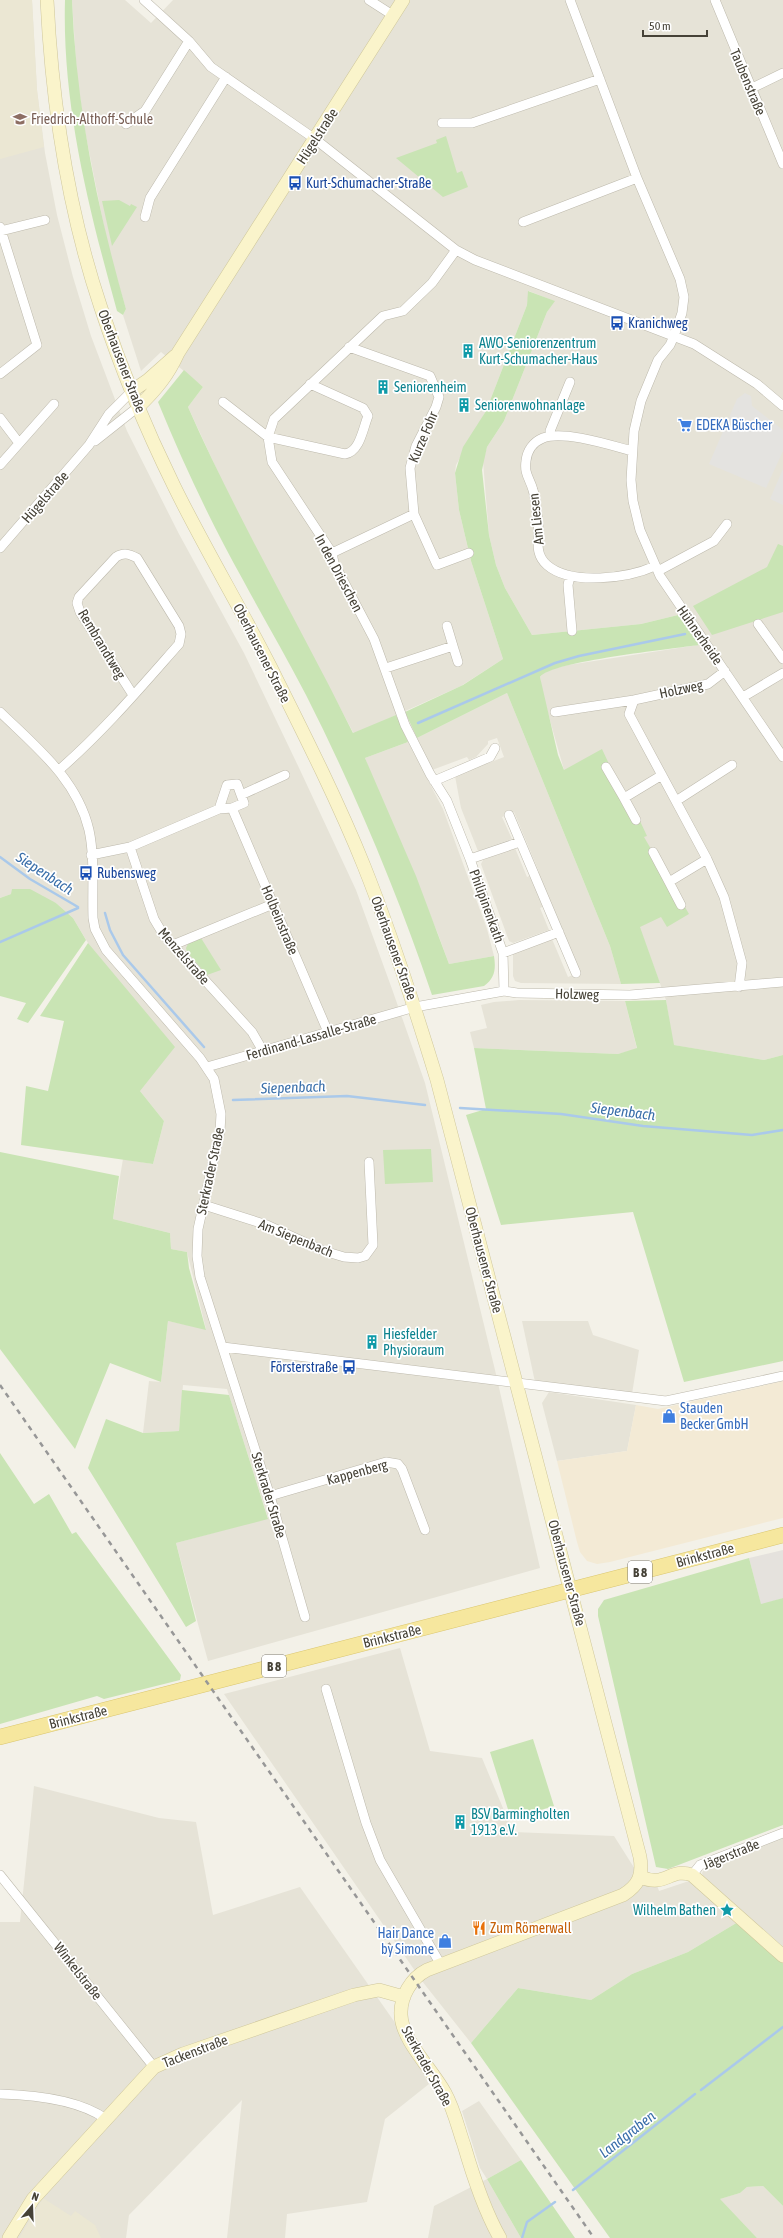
<svg xmlns="http://www.w3.org/2000/svg" width="783" height="2238" viewBox="0 0 783 2238" font-family="'Asap Condensed',sans-serif">
	<rect width="100%" height="100%" fill="#f3f1e8"/>
	<path fill="#e6e3d7" d="M0 0H32L37 90 45 153 57 215 73 277 91 336 127 431 179 534 244 653 300 770 356 890 392 989 425 1083 495 1370 540 1568 208 1661 176 1543 268 1518 227 1389 183 1385 179 1431 143 1433 149 1381 161 1382 168 1321 206 1329 187 1252 171 1249 170 1233 113 1219 123 1159 153 1164 164 1121 140 1091 88 943 73 918 56 903 11 894 0 898Z
		M72 0H125L151 23 173 0H783V1055L764 1060 673 1045 666 1000 619 871 564 770 542 692 540 677 544 672 553 669 568 665 698 645 678 615 641 624 532 635 505 588 496 565 489 535 483 461 487 447 504 421 547 312 554 301 529 291 527 305 486 411 456 465 455 473 459 510 471 561 503 659 461 686 354 734 241 522 188 407 203 387 161 352 141 371 123 315 126 309 109 252 85 131 77 77Z
		M507 693 610 946 621 984 521 983 515 981 513 976V954L552 939 568 977 580 972 551 903 540 908 549 930 513 943 509 941 481 864 483 860 515 848 527 877 539 872 514 812 502 817 512 839 478 851 461 808 455 776 504 757 497 738 488 741V744L476 757 469 760 467 757 432 770 417 738Z
		M408 742 443 809 487 929 494 956 449 964 438 934 369 769 365 758Z
		M519 1000 625 1001 637 1049 618 1054 474 1048 470 1032 487 1028 481 1005 494 1002Z
		M522 1321H588L593 1335 639 1350 632 1394 535 1382Z
		M549 1392 636 1405 627 1451 557 1461 542 1403Z
		M400 1648 430 1751 482 1758 513 1832 614 1836 640 1877 656 1882 659 1891 689 1881 738 1922 688 1952 632 1974 591 2000 518 1988 471 2043 422 1981 224 1694Z
		M34 1786 159 1818 196 1822 213 1915 300 1887 398 2027 429 2084 385 2119 367 2202 287 2214 285 2238H227L242 2100 129 2215 126 2238H0V1922H20Z
		M783 1837V1947L703 1876 702 1873 706 1867Z
		M479 2101 521 2160 487 2179 521 2238H428L434 2206 487 2179 480 2168 462 2111Z
		M763 2186 783 2206V2238H757L719 2199 740 2193 747 2187Z"/>
	<path fill="#f3ead5" d="M783 1381V1518L610 1562 597 1564 587 1561 580 1552 577 1542 557 1461 627 1451 636 1405 658 1409Z"/>
	<path fill="#e5e2dd" d="M783 1550V1598L761 1605 749 1558Z"/>
	<path fill="#ebe7d3" d="M0 0H32L37 90 44 147 0 159Z
		M43 2198 71 2216 75 2211 95 2225 101 2238H19Z"/>
	<path fill="#c9e4b4" d="M65 0H72C76 105 97 208 126 309L123 315 117 311C89 209 62 106 65 0Z
		M446 136 457 173 462 171 468 187 443 197 396 158 437 143 436 140Z
		M119 200 130 206 131 204 137 207 112 246 102 201Z
		M528 291 555 301 547 312 504 421 487 447 482 470 489 535 496 565 505 588 532 635 641 624 678 615 699 645C672 649 552 661 540 677L558 755 564 770 602 749 609 764 603 768 640 821 647 836 644 837 689 914 667 927 661 917 640 927 660 983 621 984 610 946 507 693 417 738 405 712 463 685 503 659 471 561 459 510 455 473 463 447 486 411 527 305Z
		M184 370 203 387 188 407C238 520 299 624 353 733L396 715 408 742 365 758 416 876 449 964 494 956C496 969 495 978 484 986L432 995C397 892 355 792 306 695 286 656 264 619 243 580 211 523 183 463 158 402Z
		M778 544 783 546V612L712 635 693 606 767 567Z
		M12 889H30L56 903 73 918 86 940 28 1023 17 1019 26 1003 0 996V898L11 894Z
		M201 938 221 970 207 975 187 952 186 948 188 944Z
		M88 943 175 1047 140 1091 164 1121 153 1164 21 1145 26 1086 48 1091 64 1021 40 1016Z
		M666 1000 674 1045 764 1060 783 1055V1361L684 1382 633 1212 501 1225 466 1115 486 1109 474 1048 618 1054 637 1048 625 1001Z
		M431 1149 433 1182 385 1184 383 1150Z
		M0 1152 119 1176 113 1219 170 1233 171 1249 187 1252 189 1268 206 1330 168 1321 161 1382 110 1363 75 1449 0 1349Z
		M182 1390 229 1395 268 1519 176 1543 196 1621 186 1627 88 1468 106 1419 143 1433 179 1431Z
		M0 1453 34 1504 49 1494 72 1534 76 1532 181 1675 180 1680 104 1699 97 1696 0 1724Z
		M749 1558 761 1604 783 1598V1825L668 1869 656 1867 598 1616V1609L604 1600Z
		M533 1739 554 1806 511 1819 490 1752Z
		M738 1922 783 1963V2206L763 2186 747 2187 740 2193 720 2199 757 2238H610L471 2043 518 1988 591 2000 632 1974 688 1952Z
		M521 2160 575 2238H521L487 2179Z"/>
	<path fill="#e4e3e0" d="M745 393 751 396 752 406 783 430V451L766 488 709 464 737 399Z
		M783 469V505L770 499Z"/>
	<g fill="none" stroke-linecap="round" stroke-linejoin="round">
		<path stroke="#aac9ea" stroke-width="2.5" d="M418 723 555 663 579 656 685 634
			M0 857 30 879 78 907
			M105 913 110 930 123 955 204 1047
			M0 942 78 908
			M233 1100 347 1096 425 1105
			M460 1108 561 1114 643 1126 752 1135 783 1130
			M701 2090 783 2027
			M573 2190 695 2094
			M522 2238 527 2222 555 2202"/>
		<defs>
			<path id="street" d="M144 0 189 41 211 67 315 139 456 250 475 260 694 344 757 384 783 406
				M369 0 394 16
				M570 0 637 178 680 279 684 297 682 313 674 336 670 345 658 360 641 401 634 431 631 480 633 501 640 530 660 576 783 757
				M715 0 783 164
				M750 89 783 73
				M442 123H472L600 79
				M126 124 145 111 189 41
				M145 217 150 198 226 77
				M523 222 637 178
				M0 227 37 345 0 374
				M1 231 45 220
				M456 250 432 283 403 311 383 316 274 419 268 437 272 462 332 553 334 563 374 639 405 725 430 774 447 801 470 859 503 953 504 991
				M349 347 430 376 439 397 436 407 416 446 410 468 414 514 437 565 469 553
				M223 402 268 437 345 454C360 452 363 428 368 416L363 408 310 384
				M0 418 19 443
				M551 436 550 431 570 382
				M95 441 138 407
				M632 451C610 445 563 430 543 438 533 442 527 451 526 461 524 474 530 479 533 490 536 500 537 512 538 523 540 537 533 553 547 565 571 586 629 578 655 566
				M0 465 54 404
				M0 548 89 445 109 414 132 391
				M332 553 414 514
				M658 571 714 541 727 524
				M570 576 568 585 572 631
				M758 624 783 659
				M453 646 458 662
				M386 668 453 646 447 626
				M725 671 708 684 634 700 629 714 707 859 724 897 742 963 739 987
				M743 697 783 673
				M0 712C36 747 77 779 89 830 95 858 92 890 93 918L95 929 106 950 200 1058 214 1079 221 1114 220 1131 198 1229 197 1256 200 1277 270 1496 305 1617
				M555 712 634 700
				M606 767 624 798 662 775
				M59 770C103 732 141 687 179 644L181 634 179 626 137 558C129 554 124 552 116 557L79 597 77 603 80 612 133 695
				M434 781 490 757 495 748
				M624 798 636 820
				M676 801 732 765
				M232 808 328 1032
				M219 809 227 785 237 784 241 795
				M509 815 576 973
				M130 847 154 919 163 934 252 1032 263 1051
				M653 852 669 882 707 859
				M91 855 130 847 219 809 232 808 244 803 241 795 285 775
				M470 859 520 842
				M669 882 681 905
				M173 945 273 904
				M503 953 559 932
				M207 1067 415 1007 504 991 517 993 630 995 783 982
				M204 1205 267 1225 324 1251 344 1257 358 1258 365 1256 373 1245 369 1162
				M223 1347 666 1401 783 1376
				M270 1496 386 1462 398 1464 402 1469 425 1530
				M326 1689 366 1823 380 1860 441 1965
				M0 1875 154 2067
				M692 1875 700 1865 783 1833
				M0 2094C34 2095 78 2099 106 2119"/>
			<path id="secondary" d="M47 0C52 103 68 210 101 308 121 369 146 429 174 486 204 547 239 605 270 666 302 730 337 799 364 866 392 936 415 1008 437 1080L640 1857C643 1875 639 1885 623 1895L427 1970C411 1978 400 1997 401 2015 402 2041 433 2070 445 2093 454 2109 458 2128 464 2145 473 2176 484 2210 500 2238
				M132 391 148 380 175 356
				M138 407C156 390 168 375 178 353L403 0
				M641 1877C666 1888 670 1867 692 1875L783 1956
				M9 2238 33 2199 154 2067 183 2054 354 1995 379 1990 404 1997"/>
			<path id="primary" d="M0 1737 783 1535"/>
		</defs>
		<use href="#street" stroke="#bdb9ac" stroke-width="10"/>
		<use href="#secondary" stroke="#cfc79b" stroke-width="14"/>
		<use href="#primary" stroke="#dac66f" stroke-width="16"/>
		<use href="#street" stroke="#fff" stroke-width="9"/>
		<use href="#secondary" stroke="#faf4cb" stroke-width="13"/>
		<use href="#primary" stroke="#f6e79e" stroke-width="15"/>
		<path stroke="#979797" stroke-width="2.5" stroke-dasharray="5 5" stroke-linecap="butt" d="M0 1385 594 2238"/>
	</g>
	<defs>
		<symbol id="school-bare" viewBox="-9 -9 18 18"><path d="M0-5L7-2L0 1L-7-2ZM-4 1L0 2.5L4 1V4Q0 6-4 4Z" fill="#8d6e63" stroke="#fff" stroke-width="2.5" paint-order="stroke"/></symbol>
		<symbol id="bus-bare" viewBox="-9 -9 18 18"><path d="M-5-6H5V4H4V6H2V4H-2V6H-4V4H-5ZM-3.5-4V0h7V-4ZM-3.5 1.2v1.5H-2V1.2ZM2 1.2v1.5H3.5V1.2Z" fill="#1a4fb4" stroke="#fff" stroke-width="2.5" paint-order="stroke"/></symbol>
		<symbol id="building-bare" viewBox="-9 -9 18 18"><path d="M-4-6H4V6H1V3H-1V6H-4ZM-2.5-4.3h1.7v1.8h-1.7ZM.8-4.3h1.7v1.8H.8ZM-2.5-1h1.7V.8h-1.7ZM.8-1h1.7V.8H.8Z" fill="#0f9aa8" stroke="#fff" stroke-width="2.5" paint-order="stroke"/></symbol>
		<symbol id="supermarket-bare" viewBox="-9 -9 18 18"><path d="M-6-5.5h2.5l.6 2H6L4.5 2H-2.5L-4.4-4H-6ZM-1.5 3.2a1.3 1.3 0 1 0 .1 0ZM3 3.2a1.3 1.3 0 1 0 .1 0Z" fill="#3f7fe0" stroke="#fff" stroke-width="2.5" paint-order="stroke"/></symbol>
		<symbol id="shop-bare" viewBox="-9 -9 18 18"><path d="M-5-2.5h2.3a2.7 3.5 0 0 1 5.4 0H5L5.5 6h-11ZM-1.5-2.5h3a1.5 2.3 0 0 0-3 0Z" fill="#3f7fe0" stroke="#fff" stroke-width="2.5" paint-order="stroke"/></symbol>
		<symbol id="sight-bare" viewBox="-9 -9 18 18"><path d="M0-6L1.8-2.2L6-1.7L2.9 1.2L3.7 5.4L0 3.3L-3.7 5.4L-2.9 1.2L-6-1.7L-1.8-2.2Z" fill="#0f9aa8" stroke="#fff" stroke-width="2.5" paint-order="stroke"/></symbol>
		<symbol id="restaurant-bare" viewBox="-9 -9 18 18"><path d="M-5-6h1v4h1v-4h1v4h1v-4h1v5L-1.5 .5V6h-2V.5L-5-1ZM5-6V6H3V1.5H1.5Q1.5-4 5-6Z" fill="#e8710a" stroke="#fff" stroke-width="2.5" paint-order="stroke"/></symbol>
	</defs>
	<g fill-rule="evenodd">
		<use href="#school-bare" x="10" y="109" width="20" height="20"/>
		<use href="#bus-bare" x="285" y="173" width="20" height="20"/>
		<use href="#bus-bare" x="607" y="313" width="20" height="20"/>
		<use href="#building-bare" x="458" y="341" width="20" height="20"/>
		<use href="#building-bare" x="373" y="377" width="20" height="20"/>
		<use href="#building-bare" x="454" y="395" width="20" height="20"/>
		<use href="#supermarket-bare" x="675" y="415" width="20" height="20"/>
		<use href="#bus-bare" x="76" y="863" width="20" height="20"/>
		<use href="#building-bare" x="362" y="1332" width="20" height="20"/>
		<use href="#bus-bare" x="339" y="1357" width="20" height="20"/>
		<use href="#shop-bare" x="659" y="1406" width="20" height="20"/>
		<use href="#building-bare" x="450" y="1812" width="20" height="20"/>
		<use href="#sight-bare" x="717" y="1900" width="20" height="20"/>
		<use href="#restaurant-bare" x="469" y="1918" width="20" height="20"/>
		<use href="#shop-bare" x="435" y="1931" width="20" height="20"/>
	</g>
	<g text-anchor="middle" dominant-baseline="central" stroke-width="3.5" stroke-linejoin="round" paint-order="stroke">
		<g fill="#fff" stroke="#7e7b73" stroke-width="1">
			<rect x="628" y="1561" width="24" height="22" rx="3"/>
			<rect x="262" y="1655" width="24" height="22" rx="3"/>
		</g>
		<g font-size="13" font-weight="bold" fill="#464237">
			<text x="640" y="1572">B 8</text>
			<text x="274" y="1666">B 8</text>
		</g>
		<g font-size="14" fill="#464237" stroke="#fff">
			<text transform="translate(748 82) rotate(67)">Taubenstraße</text>
			<text transform="translate(317 136) rotate(-57)">Hügelstraße</text>
			<text transform="translate(122 361) rotate(69)">Oberhausener Straße</text>
			<text transform="translate(423 437) rotate(-67)">Kurze Fohr</text>
			<text transform="translate(45 497) rotate(-49)">Hügelstraße</text>
			<text transform="translate(536 519) rotate(-96)">Am Liesen</text>
			<text transform="translate(339 573) rotate(62)">In den Drieschen</text>
			<text transform="translate(700 635) rotate(55)">Hühnerheide</text>
			<text transform="translate(102 644) rotate(59)">Rembrandtweg</text>
			<text transform="translate(262 653) rotate(63)">Oberhausener Straße</text>
			<text transform="translate(681 689) rotate(-12)">Holzweg</text>
			<text transform="translate(487 906) rotate(70)">Philipinenkath</text>
			<text transform="translate(280 920) rotate(67)">Holbeinstraße</text>
			<text transform="translate(394 948) rotate(70)">Oberhausener Straße</text>
			<text transform="translate(184 956) rotate(49)">Menzelstraße</text>
			<text transform="translate(577 994) rotate(1)">Holzweg</text>
			<text transform="translate(311 1037) rotate(-16)">Ferdinand-Lassalle-Straße</text>
			<text transform="translate(210 1171) rotate(-78)">Sterkrader Straße</text>
			<text transform="translate(296 1238) rotate(22)">Am Siepenbach</text>
			<text transform="translate(484 1260) rotate(75)">Oberhausener Straße</text>
			<text transform="translate(357 1472) rotate(-15)">Kappenberg</text>
			<text transform="translate(269 1495) rotate(73)">Sterkrader Straße</text>
			<text transform="translate(705 1555) rotate(-15)">Brinkstraße</text>
			<text transform="translate(567 1573) rotate(75)">Oberhausener Straße</text>
			<text transform="translate(392 1636) rotate(-14)">Brinkstraße</text>
			<text transform="translate(78 1717) rotate(-14)">Brinkstraße</text>
			<text transform="translate(731 1854) rotate(-22)">Jägerstraße</text>
			<text transform="translate(78 1971) rotate(52)">Winkelstraße</text>
			<text transform="translate(195 2051) rotate(-21)">Tackenstraße</text>
			<text transform="translate(427 2066) rotate(61)">Sterkrader Straße</text>
		</g>
		<g font-size="14" fill="#785e54" stroke="#fff" text-anchor="start">
			<text x="31" y="119">Friedrich-Althoff-Schule</text>
		</g>
		<g font-size="14" fill="#164399" stroke="#fff" text-anchor="start">
			<text x="306" y="183">Kurt-Schumacher-Straße</text>
			<text x="628" y="323">Kranichweg</text>
			<text x="97" y="873">Rubensweg</text>
			<text x="338" y="1367" text-anchor="end">Försterstraße</text>
		</g>
		<g font-size="14" fill="#0d838f" stroke="#fff" text-anchor="start">
			<text x="479" y="343">AWO-Seniorenzentrum<tspan x="479" dy="16">Kurt-Schumacher-Haus</tspan></text>
			<text x="394" y="387">Seniorenheim</text>
			<text x="475" y="405">Seniorenwohnanlage</text>
			<text x="383" y="1334">Hiesfelder<tspan x="383" dy="16">Physioraum</tspan></text>
			<text x="471" y="1814">BSV Barmingholten<tspan x="471" dy="16">1913 e.V.</tspan></text>
			<text x="716" y="1910" text-anchor="end">Wilhelm Bathen</text>
		</g>
		<g font-size="14" fill="#366cbe" stroke="#fff" text-anchor="start">
			<text x="696" y="425">EDEKA Büscher</text>
			<text x="680" y="1408">Stauden<tspan x="680" dy="16">Becker GmbH</tspan></text>
			<text x="434" y="1933" text-anchor="end">Hair Dance<tspan x="434" dy="16">by Simone</tspan></text>
		</g>
		<g font-size="14" fill="#c56008" stroke="#fff" text-anchor="start">
			<text x="490" y="1928">Zum Römerwall</text>
		</g>
		<g font-size="15" font-style="italic" fill="#396ea9" stroke="#fff">
			<text transform="translate(45 873) rotate(33)">Siepenbach</text>
			<text transform="translate(293 1087) rotate(-2)">Siepenbach</text>
			<text transform="translate(623 1111) rotate(7)">Siepenbach</text>
			<text transform="translate(627 2134) rotate(-38)">Landgraben</text>
		</g>
	</g>
	<g transform="translate(32 2206) rotate(19)" stroke="#ffffff" stroke-width="3" paint-order="stroke">
	<path d="M0-3L7 15L0 10L-7 15Z" fill="#464237"/>
	<text y="-6" font-size="11" font-weight="bold" text-anchor="middle" fill="#464237">N</text>
	</g>
	<path d="M643 30v6h64v-6" fill="none" stroke="#464237" stroke-width="2"/>
	<text x="649" y="30" font-size="12" fill="#464237" stroke="#ffffff" stroke-width="3" paint-order="stroke">50 m</text>
</svg>
